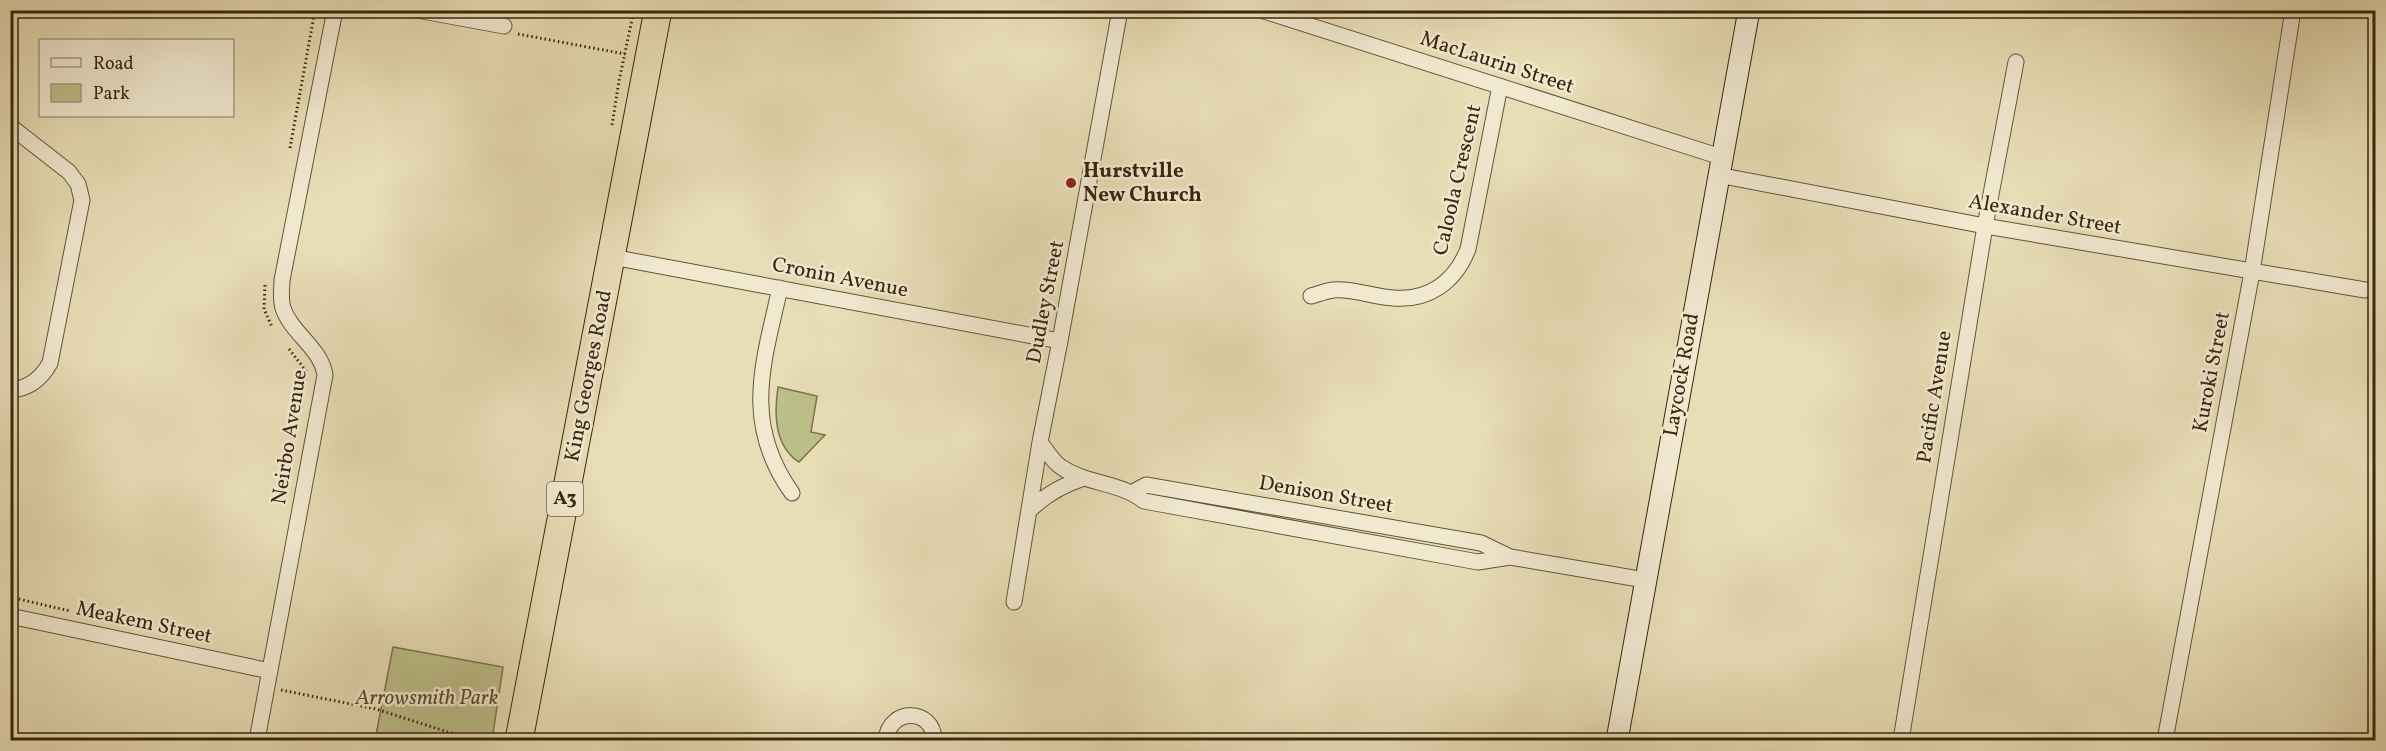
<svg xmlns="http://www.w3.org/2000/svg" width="2386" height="751" viewBox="0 0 2386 751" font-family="Vollkorn,serif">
	<rect width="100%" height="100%" fill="#e8ddb6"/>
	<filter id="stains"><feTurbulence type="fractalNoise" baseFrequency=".00333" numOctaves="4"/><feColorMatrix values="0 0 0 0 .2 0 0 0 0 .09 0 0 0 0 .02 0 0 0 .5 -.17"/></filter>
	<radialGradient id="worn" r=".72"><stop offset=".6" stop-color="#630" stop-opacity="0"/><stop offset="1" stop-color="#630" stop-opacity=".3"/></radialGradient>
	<path fill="#bdbf89" stroke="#7c724b" stroke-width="1.5" d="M778 387 817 396 811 432 825 435 799 462C774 446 774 413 778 387Z
		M393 647 503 667 492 740H375Z"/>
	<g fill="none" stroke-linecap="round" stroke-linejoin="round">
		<defs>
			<path id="street" d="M417 10 504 26
				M1261 10 1721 157
				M10 126 69 172 78 184 82 200 50 363C41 379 29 389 10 390
				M1718 175 1985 226 2365 290
				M612 257 1060 341
				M780 288C763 364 742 423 792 493
				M1311 296C1318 294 1326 291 1333 290 1353 288 1373 297 1393 298 1429 301 1455 282 1468 249L1500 86
				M1040 442C1046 450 1053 462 1061 467 1086 484 1120 482 1144 501L1478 562 1510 557
				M1133 492 1146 485 1481 543 1510 557 1645 580
				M1030 510C1046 494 1063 485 1084 478
				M1014 602 1040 442 1060 341 1120 10
				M10 616 270 671
				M257 740 325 375C321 348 291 333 283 308 280 299 282 289 282 280L335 10
				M886 740C889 707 934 708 934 740
				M1901 740 1985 226 2016 62
				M2165 740 2252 272 2293 10"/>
			<path id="secondary" d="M1617 740 1749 10"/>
			<path id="highway" d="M519 740 658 10"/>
		</defs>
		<use href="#street" stroke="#665337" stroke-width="17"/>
		<use href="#secondary" stroke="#3a250d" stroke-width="23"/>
		<use href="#highway" stroke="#3a250d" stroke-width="29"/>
		<path stroke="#3a250d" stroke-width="3" stroke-dasharray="1.5 3" stroke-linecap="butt" d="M518 34 625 54
			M612 125 619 81 634 10
			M290 148 315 10
			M265 285 264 309 272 327
			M289 349 306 371 301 408
			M10 597 70 611
			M281 690 376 709 473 740"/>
		<use href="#street" stroke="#f0e9d0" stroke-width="15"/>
		<use href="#secondary" stroke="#f0e9d0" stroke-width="21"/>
		<use href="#highway" stroke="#e8ddb6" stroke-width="27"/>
	</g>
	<circle fill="#8f2418" stroke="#f0e9d0" stroke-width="2" cx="1071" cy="183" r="6"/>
	<g text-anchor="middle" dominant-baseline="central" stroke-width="5" stroke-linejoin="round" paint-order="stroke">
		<rect fill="#f0e9d0" stroke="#716048" stroke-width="1.5" x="547" y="482" width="36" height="34" rx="4.5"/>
		<g font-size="20" font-weight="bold" fill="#3a250d">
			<text x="565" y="499">A3</text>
		</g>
		<g font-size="21" fill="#3a250d" stroke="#f0e9d0">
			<text transform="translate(1497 63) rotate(18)">MacLaurin Street</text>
			<text transform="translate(1458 180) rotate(-77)">Caloola Crescent</text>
			<text transform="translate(2045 215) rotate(10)">Alexander Street</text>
			<text transform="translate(840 278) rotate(11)">Cronin Avenue</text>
			<text transform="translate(1046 302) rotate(-79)">Dudley Street</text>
			<text transform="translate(2212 372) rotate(-79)">Kuroki Street</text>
			<text transform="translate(1682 375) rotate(-80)">Laycock Road</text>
			<text transform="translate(589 376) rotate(-79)">King Georges Road</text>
			<text transform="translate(1935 397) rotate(-81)">Pacific Avenue</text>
			<text transform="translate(290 437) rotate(-81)">Neirbo Avenue</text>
			<text transform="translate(1326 495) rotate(10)">Denison Street</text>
			<text transform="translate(144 623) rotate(12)">Meakem Street</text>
		</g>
		<g font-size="21" font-weight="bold" fill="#3a250d" stroke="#f0e9d0" text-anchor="start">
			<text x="1083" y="171">Hurstville<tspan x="1083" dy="24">New Church</tspan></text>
		</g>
		<g font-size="21" font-style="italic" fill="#5b4c2c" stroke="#f0e9d0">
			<text x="427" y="698">Arrowsmith Park</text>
		</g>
	</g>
	<rect width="2386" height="751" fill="none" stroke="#e8ddb6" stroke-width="36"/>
	<rect x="12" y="12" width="2362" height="727" fill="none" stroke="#3a250d" stroke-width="3"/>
	<rect x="18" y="18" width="2350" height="715" fill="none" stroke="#3a250d" stroke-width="1.5"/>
	<rect x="39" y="39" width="195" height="78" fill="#f0e9d0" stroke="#a79b82" stroke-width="1.5"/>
	<rect x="51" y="58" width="30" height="9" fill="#f0e9d0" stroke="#a79b82" stroke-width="1.5"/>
	<text x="93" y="69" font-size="18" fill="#3a250d">Road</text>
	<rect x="51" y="84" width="30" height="18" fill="#bdbf89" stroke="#a79b82" stroke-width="1.5"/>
	<text x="93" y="99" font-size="18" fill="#3a250d">Park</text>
	<rect width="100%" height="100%" filter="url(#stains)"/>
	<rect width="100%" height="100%" fill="url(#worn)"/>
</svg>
